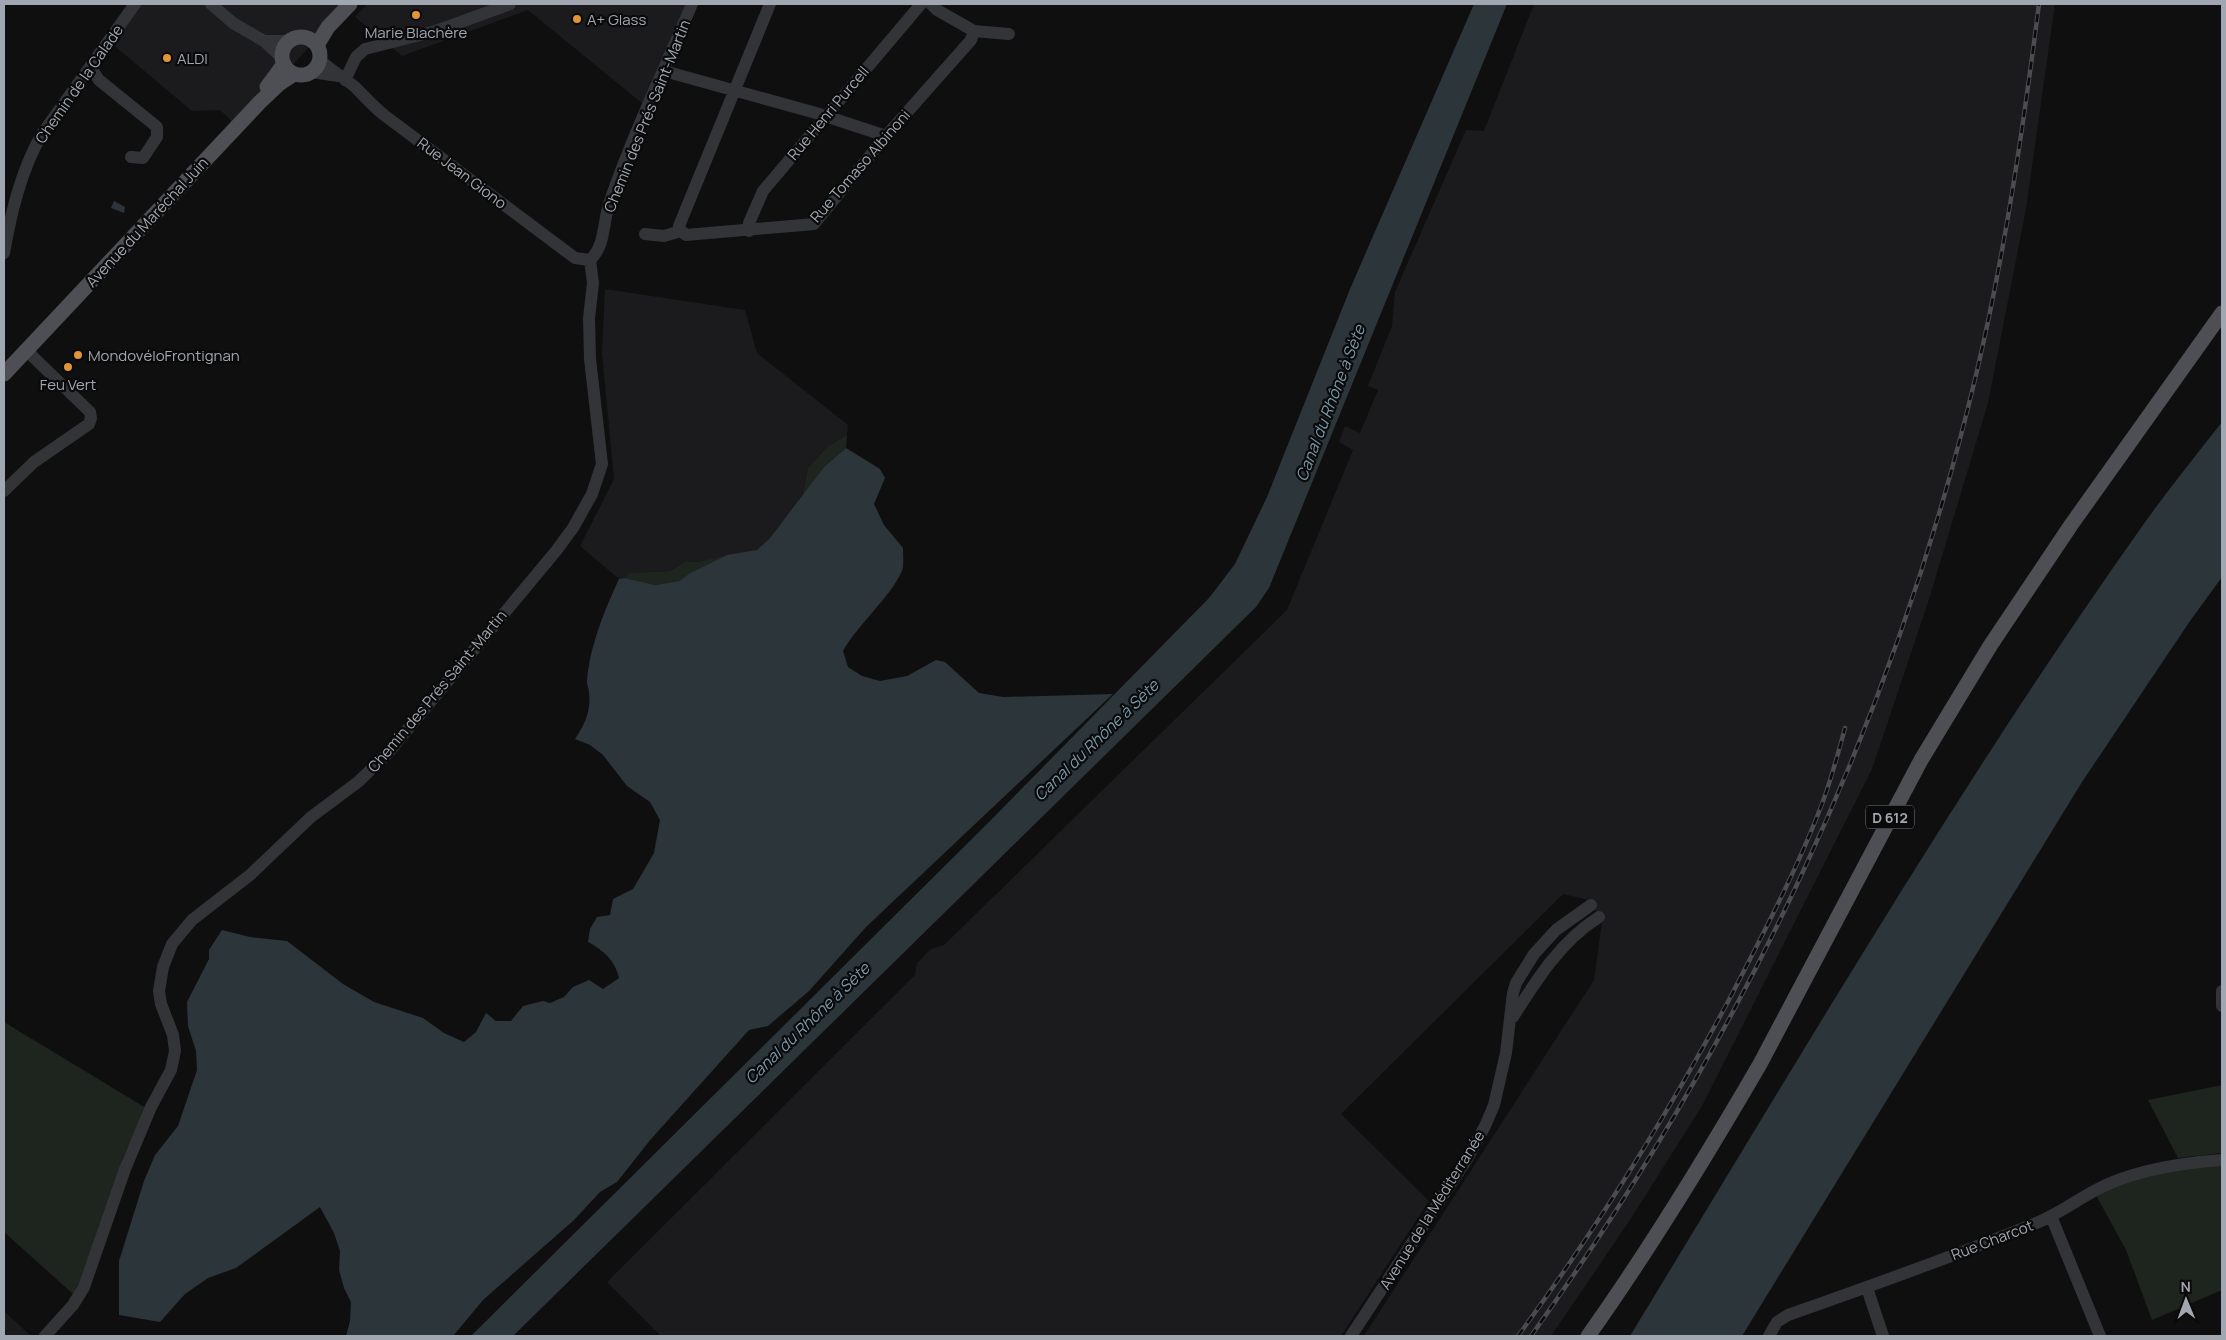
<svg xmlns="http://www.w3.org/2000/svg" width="2226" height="1340" viewBox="0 0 2226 1340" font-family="Manrope,sans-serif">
	<rect width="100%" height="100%" fill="#0f0f10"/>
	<path fill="#1b1b1d" d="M140 4H350L236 125 220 110 192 111 111 43Z
		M367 4H689L648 108 528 10 402 56 355 17Z
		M1534 4H2055L2026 209 1988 403 1930 596 1872 769 1702 1106 1630 1220 1551 1336H1364L1594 980 1602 922 1589 900 1563 894 1341 1114 1429 1201 1341 1336H661L607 1282 915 975 917 963 931 949 944 945 1287 610 1353 450 1339 442 1345 426 1360 433 1378 390 1368 386 1392 326 1395 292 1466 130 1484 131Z
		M605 289 745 310 757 353 848 425 847 435 827 447 808 468 802 498 770 538 757 550 698 562 686 561 670 571 629 573 625 578 619 579 580 546 614 479 602 353Z
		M4 1311 31 1336H4Z"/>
	<path fill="#1e241e" d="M847 435 846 448 824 467 802 498 808 468 827 447Z
		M727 555 690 573 679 581 655 585 625 578 629 573 670 571 686 561 698 562Z
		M4 1022 146 1108 123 1157 86 1271 73 1294 4 1232Z
		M2222 1085V1153L2178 1158 2148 1100Z
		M2222 1164V1290L2152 1320 2126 1250 2096 1195C2134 1172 2180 1169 2222 1164Z"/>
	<path fill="#2c353a" d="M1474 4H1507L1269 588 1256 607 513 1336H471L988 823 1209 598 1235 564 1267 497 1350 289Z
		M114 201 125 207 124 213 111 208Z
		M2222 422V577L2190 621 2082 782 1742 1336H1630C1794 1067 1954 793 2136 535 2163 496 2193 459 2222 422Z
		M846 448 880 469 885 478 874 504 884 525 903 548C903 555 904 565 902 571 889 599 859 623 843 651L848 667 862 676 880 681 907 676 936 660 945 662 979 693 1003 697 1113 694 866 927 809 991 768 1026 749 1030 651 1139 617 1182 600 1192 574 1220 483 1300 453 1336H346L350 1321 351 1302 344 1288 339 1270 340 1251 334 1233 320 1207 236 1268 208 1278 185 1294 160 1322 119 1315V1261L144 1181 155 1155 178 1126 197 1070 196 1051 188 1026 187 1002 209 959V950L222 930 250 937 287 941 343 984 374 1002 423 1018 444 1033 464 1042 476 1032 486 1013 496 1021H511L523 1006 543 1001 550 1003 564 997 573 987 589 980 603 989 619 978C615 960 603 950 588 942L590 929 597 917 610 915 613 899 633 889 654 853 660 820 650 802 627 786 603 755 590 745 575 739C585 724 591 711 589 693 589 689 587 685 587 682 589 648 605 609 619 579L625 578 655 585 679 581 690 573 727 555 757 550 770 538 824 467Z"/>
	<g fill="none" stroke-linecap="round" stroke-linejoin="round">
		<path stroke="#323437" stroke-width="12" d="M211 4 233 23 264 41 282 58
			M770 4 679 226 681 231 686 235 814 224 886 136 971 40 974 31 937 10 931 4
			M974 31 1009 34
			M264 41H289
			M320 60C330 70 344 77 355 87 365 97 373 106 384 115L575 258 590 260
			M91 68 99 80 157 127V137L143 158 131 157
			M664 71 816 113 886 136
			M312 72 338 76
			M345 80 356 57 365 49 436 31 510 4
			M749 231V223L763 191 921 4
			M645 234 664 236 681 231
			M4 253C11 213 21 170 42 134L135 4
			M4 491 34 462 89 424 91 418 90 412 26 350
			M2222 991V1006
			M1513 1017C1537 979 1561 941 1599 917
			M2051 1216 2100 1336
			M1867 1288 1883 1336
			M45 1336 73 1305 84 1287 125 1169 151 1107 171 1070 175 1051 173 1035 161 1004 159 991 163 967 172 944 192 920 250 875 311 817 358 782 387 754 556 551 573 528 592 494 602 464 590 359 589 318 593 283 590 260C605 247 603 223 609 204 632 136 664 70 692 4
			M1351 1336 1467 1159 1485 1126 1494 1105 1506 1053 1513 993 1516 983 1534 954 1556 930 1591 905
			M1769 1336 1777 1322 1788 1315C1871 1286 1953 1256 2034 1224 2055 1216 2074 1202 2094 1191 2132 1170 2180 1163 2222 1160"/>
		<path stroke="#4d4f54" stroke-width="15" d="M282 56a19 19 0 1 1 38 0a19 19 0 1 1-38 0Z
			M317 45 328 27 350 4
			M267 87 284 64
			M4 374 260 102 279 84 294 74
			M1588 1336C1650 1249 1706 1157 1760 1064L1921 760 1990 646 2071 525 2222 313"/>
		<defs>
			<path id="rail" d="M1518 1336C1597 1228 1668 1114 1731 996 1763 934 1797 870 1822 804 1831 780 1838 754 1845 728
				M1531 1336C1738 1046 1894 723 1976 375 2005 253 2023 129 2039 4"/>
		</defs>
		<use href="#rail" stroke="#4a4c50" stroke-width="4.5"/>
		<use href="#rail" stroke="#0a0a0b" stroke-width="2.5" stroke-dasharray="8" stroke-linecap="butt"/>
	</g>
	<g fill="#e29536" stroke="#0a0a0b" stroke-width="2">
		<circle cx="416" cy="15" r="5"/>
		<circle cx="577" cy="19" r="5"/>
		<circle cx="167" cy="58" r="5"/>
		<circle cx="78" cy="355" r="5"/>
		<circle cx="68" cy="367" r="5"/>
	</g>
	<g text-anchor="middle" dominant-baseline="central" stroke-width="4.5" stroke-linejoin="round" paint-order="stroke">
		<rect fill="#0a0a0b" stroke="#74787e" stroke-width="1" x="1866" y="805.5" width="48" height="23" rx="4"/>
		<g font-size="14" font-weight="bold" fill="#a1a7b0">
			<text x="1890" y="817">D 612</text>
		</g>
		<g font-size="15" fill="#a1a7b0" stroke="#0a0a0b" text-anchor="start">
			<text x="587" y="19">A+ Glass</text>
			<text x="416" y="32" text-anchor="middle">Marie Blachère</text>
			<text x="177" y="58">ALDI</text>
			<text x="88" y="355">MondovéloFrontignan</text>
			<text x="68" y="384" text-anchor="middle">Feu Vert</text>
		</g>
		<g font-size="15" fill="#a1a7b0" stroke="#0a0a0b">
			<text transform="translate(79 84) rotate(-55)">Chemin de la Calade</text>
			<text transform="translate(828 113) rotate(-50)">Rue Henri Purcell</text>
			<text transform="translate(647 116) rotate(-68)">Chemin des Prés Saint-Martin</text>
			<text transform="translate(860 166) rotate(-49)">Rue Tomaso Albinoni</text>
			<text transform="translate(462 173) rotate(37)">Rue Jean Giono</text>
			<text transform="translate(147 222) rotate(-47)">Avenue du Maréchal Juin</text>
			<text transform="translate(437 691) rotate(-50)">Chemin des Prés Saint-Martin</text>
			<text transform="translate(1432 1210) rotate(-58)">Avenue de la Méditerranée</text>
			<text transform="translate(1992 1240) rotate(-21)">Rue Charcot</text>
		</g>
		<g font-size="16" font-style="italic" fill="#7a98a9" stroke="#0a0a0b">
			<text transform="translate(1330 403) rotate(-69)">Canal du Rhône à Sète</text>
			<text transform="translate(1096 740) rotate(-44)">Canal du Rhône à Sète</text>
			<text transform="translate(807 1023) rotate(-44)">Canal du Rhône à Sète</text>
		</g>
	</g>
	<rect width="2226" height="1340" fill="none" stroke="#a1a7b0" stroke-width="10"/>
	<g transform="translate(2186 1300) rotate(359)" stroke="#0a0a0b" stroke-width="4" paint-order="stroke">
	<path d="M0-4L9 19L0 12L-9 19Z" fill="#a1a7b0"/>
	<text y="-8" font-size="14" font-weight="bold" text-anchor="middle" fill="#a1a7b0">N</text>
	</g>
</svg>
